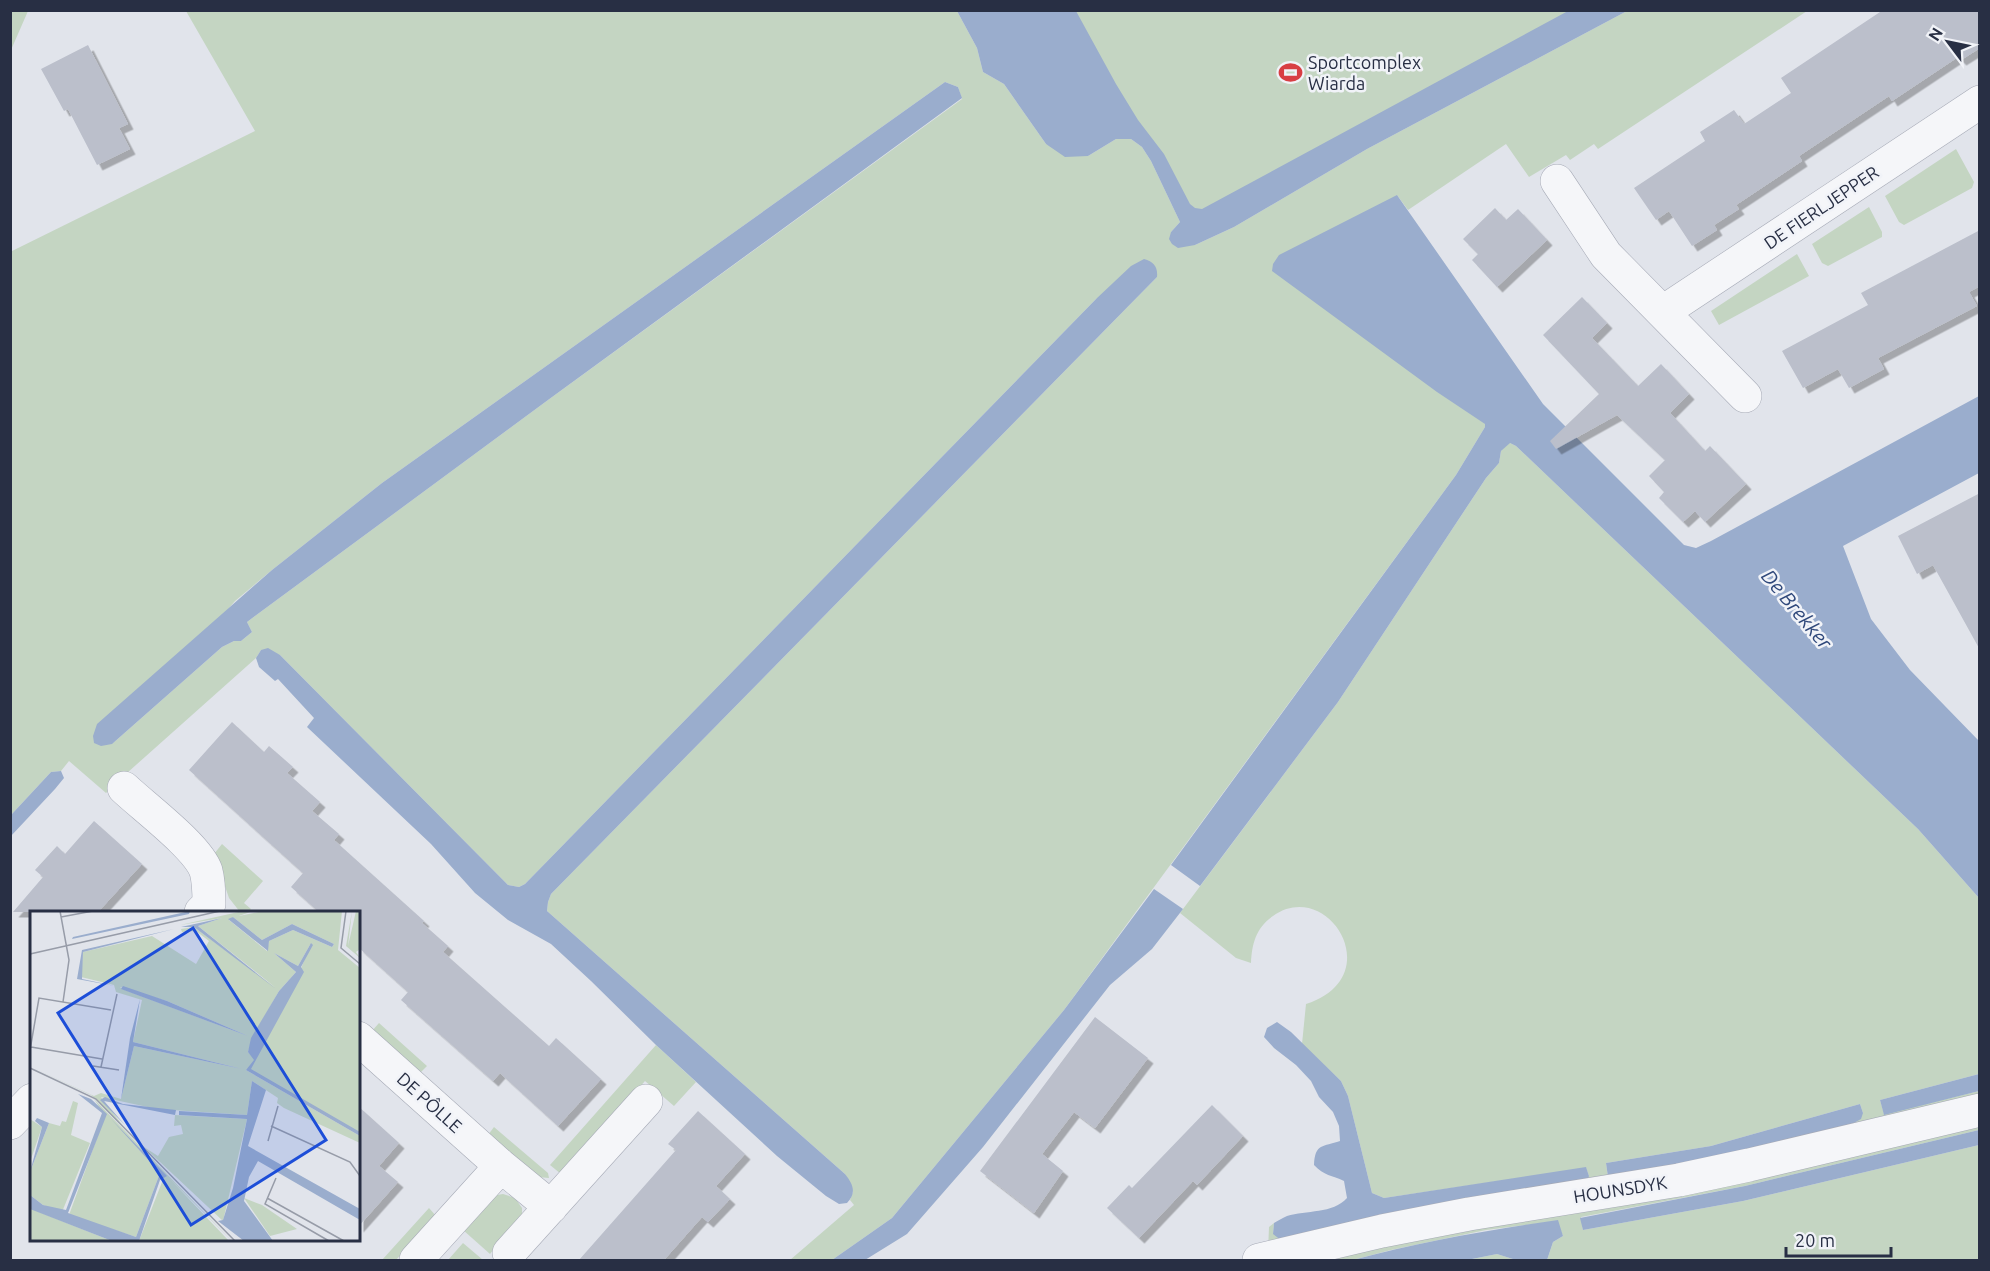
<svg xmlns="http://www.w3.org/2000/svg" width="1990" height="1271" viewBox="0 0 1990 1271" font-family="Ubuntu,sans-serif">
	<defs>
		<filter id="shadow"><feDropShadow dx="5.5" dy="5.5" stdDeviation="0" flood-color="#0004"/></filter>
	</defs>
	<rect width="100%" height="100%" fill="#e1e4eb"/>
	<path fill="#c4d5c2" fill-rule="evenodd" d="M11 10 28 11 11 50 10 11Z
		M186 11H957L977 48 983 72 1004 84 1046 144 1088 156 1116 139H1131L1142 147 1151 161 1180 222 1171 232 1195 245 1234 227 1367 149 1627 11H1807L1598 149 1594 144 1570 160 1566 155 1529 177 1506 144 1408 210 1397 195 1485 424V427L1456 475 1064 1010 892 1218 832 1260H790L854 1205 850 1200 853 1192 845 1174 547 911 548 902 551 894 1157 277 1096 299 525 884 519 887 508 885 280 655 261 650 256 658 127 773 106 793 69 761 61 771 51 772 11 815 10 252 255 131ZM945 82 958 87 962 99 548 400 247 622 252 632 241 641H234L222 647 112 744 235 601 272 570 382 483Z
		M1066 11H1593L1192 224Z
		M1956 149 1974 182 1972 188 1904 225 1899 222 1885 196Z
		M1869 207 1882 232V237L1828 266 1822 263 1812 244Z
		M1797 254 1809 276 1719 325 1711 311Z
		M1507 443H1510L1516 446 1918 829 1979 898V1074L1880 1100 1884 1114 1979 1091V1104L1268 1251 1269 1227 1274 1223 1273 1234 1589 1176 1586 1168 1384 1198 1372 1193 1348 1096 1341 1081 1302 1044 1306 1004C1390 977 1328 877 1273 916 1256 928 1252 943 1251 963L1236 958 1180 913 1338 702 1486 478 1499 463 1501 451ZM1860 1104 1863 1113 1608 1177 1606 1163 1711 1146Z
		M222 844 263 881 244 903 251 909 248 912H240L229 898 214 854Z
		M379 1023 427 1066 419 1074 372 1031Z
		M656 1045 696 1082 674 1106 645 1081 561 1174 550 1165Z
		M1979 1117V1130L1745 1186 1581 1217 1583 1230 1743 1201 1979 1145V1260H1547L1553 1242 1563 1236 1557 1221 1486 1230 1391 1250 1353 1260H1291Z
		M494 1127 548 1173 549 1178 538 1177 488 1135Z
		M503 1194 515 1198 522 1208V1214L490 1254 463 1230 497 1195Z
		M429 1208 436 1216 396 1260H382Z
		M463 1243 483 1260H448Z
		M1497 1254 1516 1260H1467Z"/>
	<path fill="#9aadcd" d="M957 11H1076L1116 84 1138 120 1164 154 1190 204 1195 208 1202 209 1568 11H1627L1367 149 1234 227 1195 245 1178 248 1172 244 1169 239 1171 232 1180 222 1151 161 1142 147 1131 139H1116L1088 156 1065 157 1046 144 1004 84 983 72 977 48Z
		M945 82 958 87 962 98 548 400 247 622 252 632 241 641H234L222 647 112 744 101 746 94 743 93 736 97 724 272 570 382 483Z
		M1397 195 1543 404 1684 545 1696 548 1711 541 1979 396V473L1843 546 1871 619 1910 670 1979 741V898L1918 829 1516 446 1510 443 1501 451 1499 463 1486 478 1338 702 1200 886 1171 865 1456 475 1485 427V424L1437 392 1272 271 1273 264 1279 255Z
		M1144 259C1154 262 1158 267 1157 277L551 894 548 902 547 911 845 1174C853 1184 857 1193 847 1203L839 1204 826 1196 777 1156 656 1045 591 981 551 944 508 920 475 893 431 844 307 727 314 718 278 679 275 681 259 667 256 658 261 650 268 648 280 655 508 885 519 887 525 884 1096 299 1131 266Z
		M61 771 64 778 55 789 11 836V815L51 772Z
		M1154 889 1183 909 1152 949 1110 985 983 1147 907 1234 865 1260H832L892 1218 1064 1010Z
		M1277 1022 1291 1032 1341 1081 1348 1096 1372 1193 1384 1198 1586 1167 1589 1176 1587 1181 1282 1241 1273 1234 1274 1223C1278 1221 1282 1218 1287 1216 1306 1210 1333 1214 1347 1198L1344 1181C1332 1175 1324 1176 1314 1165 1315 1143 1323 1147 1340 1141L1339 1126 1333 1112 1319 1097 1311 1081 1296 1065 1274 1048 1264 1037 1267 1028Z
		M1979 1074V1091L1884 1115 1880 1100Z
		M1860 1104 1863 1113 1861 1119 1852 1124 1756 1151 1608 1177 1606 1163 1711 1146Z
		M1979 1130V1145L1743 1201 1583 1230 1580 1218 1745 1186Z
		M1558 1220 1563 1236 1553 1242 1547 1260H1516L1497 1254 1467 1260H1353C1420 1242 1488 1230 1558 1220Z"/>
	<path fill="#bbbfcb" filter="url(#shadow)" d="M1883 10H1980V48L1961 60 1958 57 1892 101 1889 96 1799 156 1802 161 1736 205 1739 209 1714 225 1717 230 1692 246 1669 211 1656 220 1634 188 1705 141 1700 132 1734 110 1744 124 1791 93 1781 78Z
		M88 45 128 124 119 128 130 149 97 165 68 109 64 111 41 69Z
		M1495 208 1506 220 1518 209 1547 240 1497 287 1472 260 1478 254 1463 239Z
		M1980 230V286L1969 292 1977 306 1878 358 1884 369 1849 388 1838 369 1803 388 1782 351 1868 305 1861 293Z
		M1582 297 1607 323 1592 338 1638 386 1661 364 1689 394 1670 413 1705 451 1710 446 1746 484 1705 522 1695 511 1683 522 1659 498 1664 492 1649 476 1665 460 1617 415 1556 449 1550 441 1599 394 1543 335Z
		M1980 493V650L1933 565 1917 574 1898 536Z
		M232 722 264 752 269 746 293 767 287 773 320 802 312 811 339 834 334 840 424 921 422 923 448 946 443 952 549 1046 556 1038 601 1079 558 1126 500 1073 493 1081 401 1000 408 992 358 947V912H319L291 887 303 873 189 770Z
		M94 821 142 864 98 912H13L43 877 35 870 57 846 65 854Z
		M1095 1017 1148 1058 1095 1128 1074 1112 1042 1154 1063 1171 1034 1213 980 1171Z
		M1212 1105 1243 1136 1197 1185 1193 1181 1139 1238 1107 1208 1129 1185 1132 1188Z
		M358 1106 399 1143 379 1166 398 1182 358 1227Z
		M698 1111 745 1154 716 1186 730 1199 708 1222 702 1217 664 1260H579L676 1150 668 1144Z"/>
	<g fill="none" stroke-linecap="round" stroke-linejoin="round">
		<defs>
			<path id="minor" d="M1557 181 1606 255 1745 396
				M1663 312 1980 102
				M124 788C144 807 198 847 206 871 209 882 209 893 209 904L201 912
				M358 1038 501 1166 551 1207
				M10 1123 32 1100
				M509 1253 646 1101
				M416 1260 501 1166
				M1259 1260 1382 1231 1469 1214 1679 1180 1749 1165 1980 1110"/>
		</defs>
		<use href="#minor" stroke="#a6aab6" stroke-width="34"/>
		<use href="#minor" stroke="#f5f6f9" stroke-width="33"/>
	</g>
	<defs>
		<symbol id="stadium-bare" viewBox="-9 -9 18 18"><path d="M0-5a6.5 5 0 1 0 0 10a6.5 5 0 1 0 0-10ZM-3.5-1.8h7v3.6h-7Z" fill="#d83e43" stroke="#f1f3f8" stroke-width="2.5" paint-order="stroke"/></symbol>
	</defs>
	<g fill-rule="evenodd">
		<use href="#stadium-bare" x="1274" y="56" width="33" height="33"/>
	</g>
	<g text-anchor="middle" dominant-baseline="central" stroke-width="5" stroke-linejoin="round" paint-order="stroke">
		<g font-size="18" fill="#282f44" stroke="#f1f3f8" text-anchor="start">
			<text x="1308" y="62">Sportcomplex<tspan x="1308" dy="21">Wiarda</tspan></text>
		</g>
		<g font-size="18" fill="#282f44" stroke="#f1f3f8">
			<text transform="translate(1821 207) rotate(-34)">DE FIERLJEPPER</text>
			<text transform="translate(430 1102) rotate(42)">DE PÔLLE</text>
			<text transform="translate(1620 1189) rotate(-9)">HOUNSDYK</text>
		</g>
		<g font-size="20" font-style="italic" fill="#2f487b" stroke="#f1f3f8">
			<text transform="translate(1797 609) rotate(50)">De Brekker</text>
		</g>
	</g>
	<g transform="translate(30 911)">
		<rect width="330" height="330" fill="#e1e4eb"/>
		<path d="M213 0H223L209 5 233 0H312L308 39 330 57V223L219 159 221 155 216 159 330 225V232L254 197 247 192 248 187 222 170 217 204 127 198 71 186 93 215 61 184 1 156 64 185 71 182 91 188 104 135 212 158 103 131 112 89 86 81 84 74 51 66 53 41 122 25 166 53 179 30 166 20 152 21 151 18 164 16 246 77 168 15 192 7 150 14ZM203 6 232 29 262 13 304 33 302 36 263 19 239 30 237 40 199 9ZM281 32 270 60 225 148 218 141 222 127 249 80 266 61 244 42 268 55ZM90 76 137 90 218 125 92 78ZM322 0 318 35 326 0H330V38L326 41 330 47 316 35ZM64 188 202 330 139 267 199 330H109L134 266 81 208 130 262 106 326 39 304 75 205ZM43 190 48 192 41 224 60 232 32 301 13 294 0 284V261L19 212 30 215 32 210 36 211ZM145 204 217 208 193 310 114 236 128 245 139 226 153 223 151 214 144 215ZM0 208 12 216 0 251ZM214 287 232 294 267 318 240 325ZM4 297 9 301 82 330H0V298Z" fill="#c4d5c2" fill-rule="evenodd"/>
		<path d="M160 0 159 3 42 28 43 26ZM203 6 232 29 262 13 304 33 302 36 263 19 239 30 238 40 198 8ZM192 7 168 15 246 78 164 16H151ZM144 18 53 41 52 68 85 75 47 68 52 39ZM281 32 283 34 271 56 274 61 221 158 330 221V225L216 159 224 149 218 141 221 127 249 80 266 61 244 42 268 55ZM93 75 137 90 218 125 91 78ZM110 88 103 131 212 158 104 135 91 188 100 127ZM222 170 236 179 218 235 330 298V309L228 250 219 266 214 290 243 330H214L188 310 193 309 203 277 217 208 149 204V200L217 204ZM48 183 61 188 77 203 38 302 106 326 130 262 81 208 137 265 130 269 109 330H82L0 298V284L13 294 36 299 72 202ZM75 186 93 193 146 199 145 204 74 190 95 214 70 189ZM7 207 19 212 0 261 12 216 5 210Z" fill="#9aadcd"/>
		<path fill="none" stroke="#979ca8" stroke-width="1.5" d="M30 0 39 49 33 91M316 0 311 37 330 53M31 6 63 0M0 43 190 0M1 136 72 148M0 139 9 87 81 99M63 155 89 159M71 156 87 83M0 157 66 188 205 330M241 215 320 251 330 265M238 230 248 195M246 267 235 293 299 330M237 287 314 330"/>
		<path fill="#1d4ed8" fill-opacity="0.15" stroke="#1d4ed8" stroke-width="3" d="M163 17 296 229 161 314 28 102Z"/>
		<rect width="330" height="330" fill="none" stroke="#282f44" stroke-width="3"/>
	</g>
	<rect width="1990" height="1271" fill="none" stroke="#282f44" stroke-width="24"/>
	<g transform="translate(1948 42) rotate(302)" stroke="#f1f3f8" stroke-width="4.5" paint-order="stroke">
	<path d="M0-4.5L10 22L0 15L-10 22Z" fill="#282f44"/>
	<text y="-9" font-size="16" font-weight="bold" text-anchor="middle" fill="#282f44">N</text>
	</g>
	<path d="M1786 1247v9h105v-9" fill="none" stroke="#282f44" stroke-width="3"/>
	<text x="1795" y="1247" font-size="18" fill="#282f44" stroke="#f1f3f8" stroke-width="4.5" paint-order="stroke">20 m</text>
</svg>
